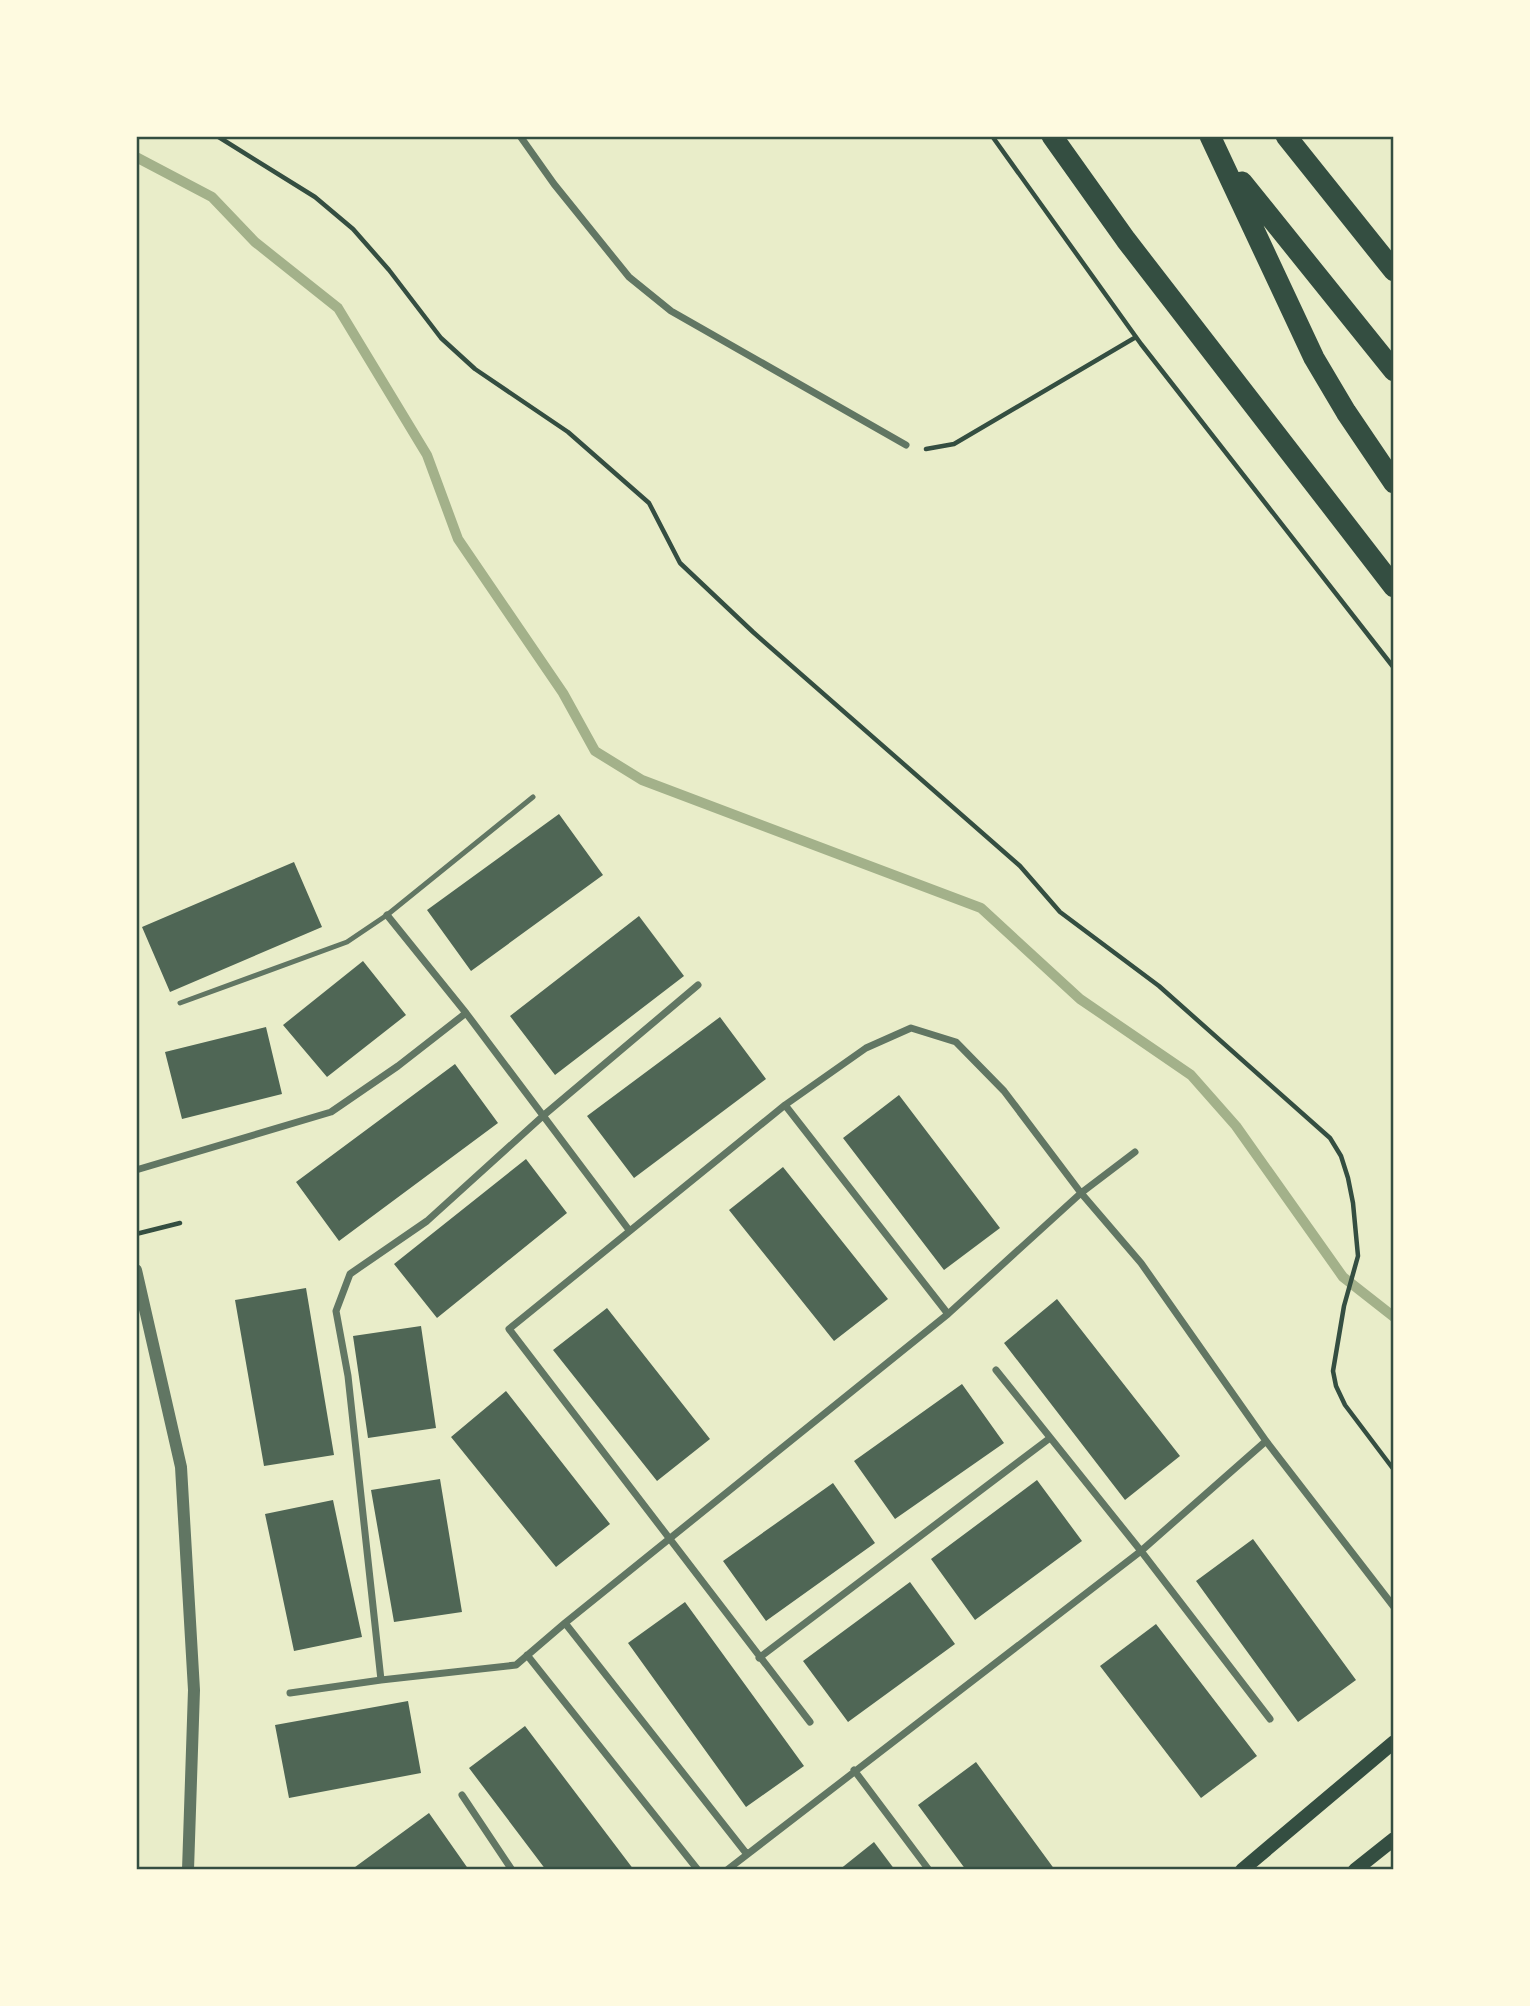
<svg xmlns="http://www.w3.org/2000/svg" width="1530" height="2006" viewBox="0 0 1530 2006" font-family="'DM Sans',sans-serif">
	<rect width="100%" height="100%" fill="#e9edc9"/>
	<g fill="none" stroke-linecap="round" stroke-linejoin="round">
		<path stroke="#a3b18a" stroke-width="10" d="M136 157 212 197 255 242 338 308 427 455 458 539 563 693 595 751 642 780 981 908 1080 999 1191 1075 1236 1126 1343 1277 1394 1317"/>
	</g>
	<path fill="#4f6655" d="M559 814 603 875 471 971 427 910Z
		M294 862 322 927 170 992 142 927Z
		M639 916 684 976 555 1075 510 1016Z
		M363 961 406 1015 327 1077 283 1025Z
		M720 1017 766 1079 634 1178 587 1116Z
		M266 1027 282 1094 182 1119 165 1052Z
		M455 1064 498 1123 339 1241 296 1182Z
		M899 1095 1000 1228 944 1270 843 1138Z
		M526 1159 567 1213 437 1318 394 1264Z
		M783 1167 888 1299 834 1341 729 1210Z
		M306 1288 334 1455 264 1466 235 1300Z
		M1057 1299 1180 1456 1125 1500 1004 1343Z
		M607 1308 710 1439 657 1481 553 1350Z
		M421 1326 436 1428 368 1438 353 1336Z
		M962 1384 1004 1443 895 1519 854 1461Z
		M506 1391 610 1524 556 1567 451 1437Z
		M440 1479 462 1612 394 1622 371 1490Z
		M1037 1480 1082 1541 975 1620 931 1559Z
		M833 1483 875 1543 766 1621 723 1561Z
		M333 1500 362 1637 294 1651 265 1514Z
		M1253 1539 1356 1680 1298 1722 1196 1581Z
		M910 1582 955 1644 848 1722 803 1661Z
		M685 1602 804 1766 746 1807 628 1643Z
		M1156 1624 1257 1756 1201 1798 1100 1666Z
		M408 1701 421 1773 289 1798 275 1725Z
		M525 1726 634 1870H546L469 1768Z
		M976 1762 1055 1870H966L918 1805Z
		M429 1813 469 1870H351Z
		M874 1842 895 1870H839Z"/>
	<g fill="none" stroke-linecap="round" stroke-linejoin="round">
		<path stroke="#344e41" stroke-width="4.5" d="M217 136 315 197 353 229 389 270 441 338 475 369 568 432 649 503 680 563 753 632 1020 866 1060 912 1159 986 1330 1138 1341 1156 1348 1178 1353 1203 1358 1256 1344 1306 1333 1371 1336 1386 1345 1405 1394 1470
			M992 136 1141 344 1394 668
			M926 449 954 444 1136 337
			M136 1234 180 1223"/>
		<path stroke="#617663" stroke-width="5" d="M180 1003 347 942 387 915 533 797"/>
		<path stroke="#617663" stroke-width="7" d="M520 136 554 184 629 277 671 311 906 445
			M387 915 466 1013 629 1230
			M785 1105 948 1314
			M136 1170 331 1112 398 1066 466 1013
			M996 1370 1141 1551 1270 1719
			M565 1623 746 1853
			M527 1655 698 1870
			M759 1658 1050 1438
			M381 1680 348 1376 336 1311 350 1274 427 1221 544 1115 698 985
			M290 1693 381 1680 516 1665 565 1623 948 1314 1081 1193 1135 1152
			M810 1722 509 1329 785 1105 866 1048 911 1028 956 1042 1004 1091 1081 1193 1141 1263 1266 1441 1394 1607
			M854 1770 929 1870
			M462 1795 512 1870
			M727 1870 1141 1551 1266 1441"/>
		<path stroke="#617663" stroke-width="12" d="M136 1270 181 1467 194 1690 188 1870"/>
		<path stroke="#344e41" stroke-width="14" d="M1242 1870 1394 1742
			M1355 1870 1394 1839"/>
		<path stroke="#344e41" stroke-width="21" d="M1052 136 1126 240 1394 587
			M1210 136 1314 358 1346 412 1394 483
			M1286 136 1394 271
			M1242 182 1394 371"/>
	</g>
	<rect width="1530" height="2006" fill="none" stroke="#fefae0" stroke-width="276"/>
	<rect x="138" y="138" width="1254" height="1730" fill="none" stroke="#344e41" stroke-width="2.5"/>
</svg>
